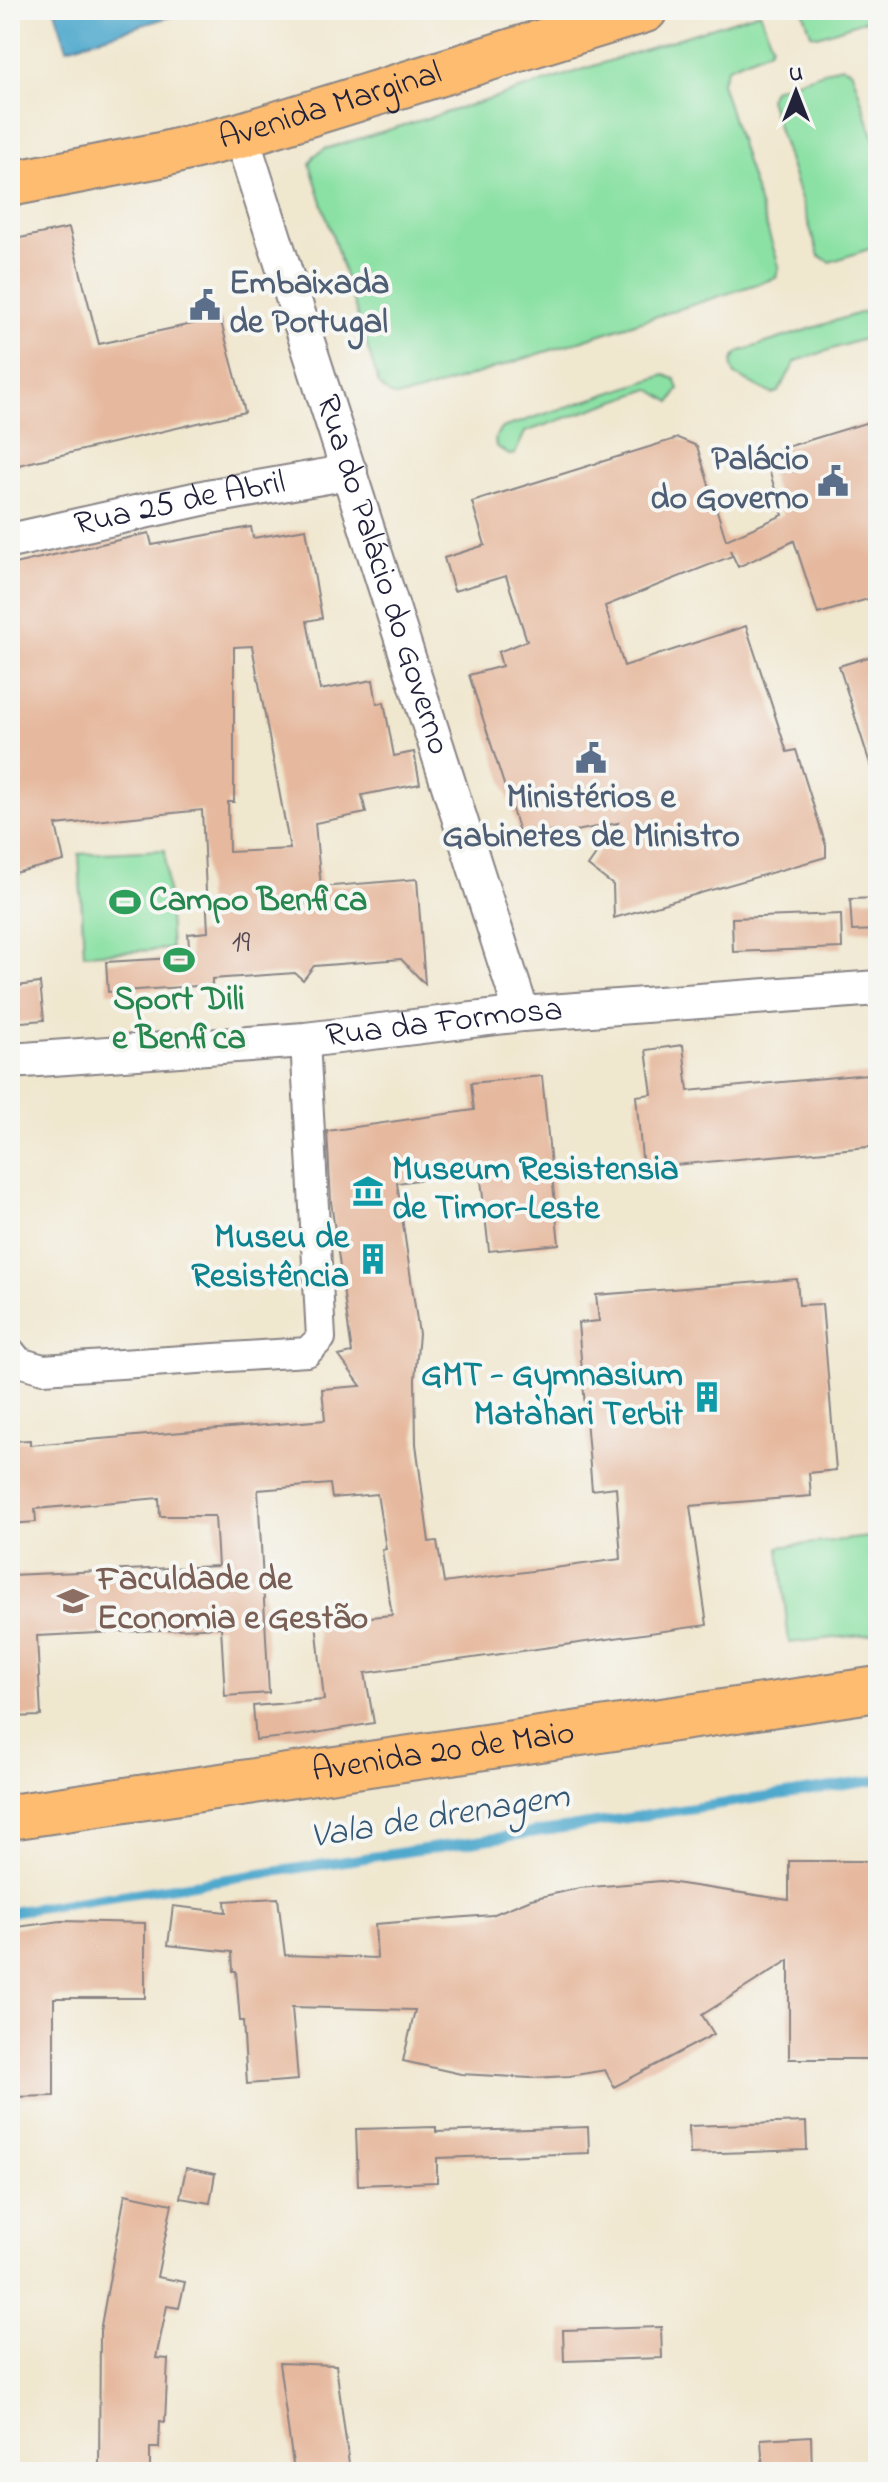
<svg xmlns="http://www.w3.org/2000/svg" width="888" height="2482" viewBox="0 0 888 2482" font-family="'Indie Flower',sans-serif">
	<rect width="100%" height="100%" fill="#f6f6f2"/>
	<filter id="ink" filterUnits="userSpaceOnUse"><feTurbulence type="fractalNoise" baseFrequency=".0125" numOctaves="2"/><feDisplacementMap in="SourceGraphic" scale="16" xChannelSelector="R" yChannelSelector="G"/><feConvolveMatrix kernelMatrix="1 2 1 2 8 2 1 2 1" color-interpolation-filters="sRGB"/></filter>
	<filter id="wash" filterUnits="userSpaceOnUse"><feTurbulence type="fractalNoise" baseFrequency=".006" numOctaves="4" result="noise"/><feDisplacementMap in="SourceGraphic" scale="32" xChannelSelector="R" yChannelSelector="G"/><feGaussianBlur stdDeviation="1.8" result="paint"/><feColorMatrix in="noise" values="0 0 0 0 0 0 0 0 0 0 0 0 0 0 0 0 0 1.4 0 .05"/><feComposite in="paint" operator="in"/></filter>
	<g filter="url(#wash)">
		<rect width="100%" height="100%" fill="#f0e7cf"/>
		<path fill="#8be1a4" stroke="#568270" stroke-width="2" d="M803 10H878V24L866 20 818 36 811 34Z
			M760 12 772 45 769 50 728 67 721 83 779 266 776 278 417 393C399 398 391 400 379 384L310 164 314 156 325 149 498 97Z
			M841 66 851 70 855 80 878 152V246L830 262 819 256 769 99 773 89Z
			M878 307V334L796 361 778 392 772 394 735 375C729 365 732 357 741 351Z
			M665 375 675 379 679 389 671 402 650 389 525 432 515 454 509 455 496 446C494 438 497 431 505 427Z
			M165 850 171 949 84 954 79 854Z
			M878 1536V1633L789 1643 779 1547Z"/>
		<path fill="#50a9cd" stroke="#396684" stroke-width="2" d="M55 10H192L67 48Z"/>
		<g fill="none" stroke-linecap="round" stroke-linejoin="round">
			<path stroke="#50a9cd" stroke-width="10" d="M10 1912 878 1780"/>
		</g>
		<g id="blocks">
			<path fill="#e6b99f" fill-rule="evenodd" d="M69 228 99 344 220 318 245 412 10 467V240Z
				M878 419V596L818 614 794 541 738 567 730 550 732 556 605 606 624 666 746 626 787 752 796 750 826 846V857L614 918 613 885 588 866 618 823 555 835 553 831 522 841 469 675 502 666 498 652 527 641 506 576 454 591 444 558 485 545 472 502 678 438 697 446 726 540 783 515 764 454Z
				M251 527 253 538 306 529 322 618 307 621 320 690 373 680 377 704 384 702 394 756 414 752 420 784 362 795 366 813 315 823 321 887 417 879 425 984 401 959 314 966 303 980 295 973 212 979V985L108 992 106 962 190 957 188 934 208 932 202 810 56 825 64 861 10 874V565L149 533 152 545ZM252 646 290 849 229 852 228 802H234V647Z
				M878 654V769L872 770 839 666Z
				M878 898V930L852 931 850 899Z
				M841 914 842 948 733 952 732 918Z
				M40 983 44 1020 10 1023V987Z
				M683 1045 688 1091 878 1073V1146L643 1168 636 1096 652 1094 646 1050Z
				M542 1076 559 1244 489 1251 480 1171 397 1183 419 1334 415 1379 416 1444 429 1542 437 1541 444 1583 621 1559 616 1487 592 1490 578 1323 599 1321 596 1295 797 1279 799 1305 822 1304 836 1470 809 1473 811 1496 690 1506 707 1625 365 1673 374 1723 304 1735 256 1740 253 1706 324 1700 316 1622 392 1615 382 1550 386 1549 377 1494 332 1498 330 1484 258 1490 269 1693 225 1696 221 1627 37 1636 41 1716 10 1717V1575L218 1566 215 1516H160L159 1498 35 1509 36 1522 10 1524V1441L30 1440V1445L325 1420 322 1389 361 1386 339 1356 352 1353 331 1202 327 1131 474 1110 471 1083Z
				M789 1861H878V2059H789V1960L702 2015 714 2034 614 2087 605 2070 570 2076 531 2078 461 2074 403 2061 415 2010 292 2007 298 2080 247 2084 243 2021H240L236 1971H233L232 1952 168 1945 173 1906 226 1912 225 1901 278 1898 285 1955 377 1958 375 1924 492 1915 531 1899 580 1888 661 1881 789 1900Z
				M61 1921 145 1923V1998H54V2096L10 2097V1928Z
				M806 2122 807 2150 690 2154 689 2126Z
				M436 2127V2132L588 2127 589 2153 437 2158V2182L358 2185 356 2129Z
				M186 2168 215 2174 210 2203 180 2198Z
				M125 2194 172 2204 157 2277 185 2282 179 2308 167 2306 156 2358 168 2359 165 2422 160 2421 159 2448H150V2472H99L100 2331Z
				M661 2327 662 2358 564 2361 563 2330Z
				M279 2363 336 2365 350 2472H294Z
				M811 2436 812 2472H763L761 2439Z"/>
		</g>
	</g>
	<g filter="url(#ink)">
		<use href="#blocks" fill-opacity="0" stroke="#898485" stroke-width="2"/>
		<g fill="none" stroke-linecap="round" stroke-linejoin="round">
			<defs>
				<path id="minor" d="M10 1351 19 1362 43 1369 307 1352 321 1338 305 1040"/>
				<g id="tertiary">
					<path id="s1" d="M241 135 522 1014"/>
					<path id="s2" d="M10 541 207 497 350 472"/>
					<path id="s3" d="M10 1061 305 1040 522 1014 878 988"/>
				</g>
				<g id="primary">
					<path id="s4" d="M10 184 160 155 241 135 645 10"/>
					<path id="s5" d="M10 1817 878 1689"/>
				</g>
			</defs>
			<use href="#minor" stroke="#898485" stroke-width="32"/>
			<use href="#tertiary" stroke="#898485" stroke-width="38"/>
			<use href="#primary" stroke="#898485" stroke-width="48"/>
			<use href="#minor" stroke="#fff" stroke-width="28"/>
			<use href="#tertiary" stroke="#fff" stroke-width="34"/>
			<use href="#primary" stroke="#fdbc6f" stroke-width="44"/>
		</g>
	</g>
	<defs>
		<symbol id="civic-bare" viewBox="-9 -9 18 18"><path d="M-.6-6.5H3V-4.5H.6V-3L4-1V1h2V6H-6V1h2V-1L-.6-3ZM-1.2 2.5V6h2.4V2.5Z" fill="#5c6f8a" stroke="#f6f6f2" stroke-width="2.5" paint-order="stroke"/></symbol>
		<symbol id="stadium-bare" viewBox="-9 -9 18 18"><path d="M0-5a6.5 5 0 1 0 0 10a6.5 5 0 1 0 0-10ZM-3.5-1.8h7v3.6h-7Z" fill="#2e9e5b" stroke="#f6f6f2" stroke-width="2.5" paint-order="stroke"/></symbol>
		<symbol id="museum-bare" viewBox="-9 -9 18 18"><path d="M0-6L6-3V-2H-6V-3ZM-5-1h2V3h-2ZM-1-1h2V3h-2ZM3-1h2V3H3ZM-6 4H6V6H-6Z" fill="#0f9aa8" stroke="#f6f6f2" stroke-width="2.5" paint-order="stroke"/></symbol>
		<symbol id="building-bare" viewBox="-9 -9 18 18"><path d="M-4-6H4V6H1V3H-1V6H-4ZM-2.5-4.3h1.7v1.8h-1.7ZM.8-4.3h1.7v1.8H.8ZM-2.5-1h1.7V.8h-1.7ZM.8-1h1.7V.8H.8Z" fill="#0f9aa8" stroke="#f6f6f2" stroke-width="2.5" paint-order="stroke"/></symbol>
		<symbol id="university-bare" viewBox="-9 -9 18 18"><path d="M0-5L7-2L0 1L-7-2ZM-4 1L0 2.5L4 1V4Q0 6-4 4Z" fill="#8d6e63" stroke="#f6f6f2" stroke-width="2.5" paint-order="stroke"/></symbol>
	</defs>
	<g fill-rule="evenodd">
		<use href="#civic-bare" x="183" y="283" width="44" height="44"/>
		<use href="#civic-bare" x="811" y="459" width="44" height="44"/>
		<use href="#civic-bare" x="569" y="736" width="44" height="44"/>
		<use href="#stadium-bare" x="103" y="880" width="44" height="44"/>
		<use href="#stadium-bare" x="157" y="938" width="44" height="44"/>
		<use href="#museum-bare" x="346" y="1169" width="44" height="44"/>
		<use href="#building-bare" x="351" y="1237" width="44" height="44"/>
		<use href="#building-bare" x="685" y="1375" width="44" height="44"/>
		<use href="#university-bare" x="51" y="1579" width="44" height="44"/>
	</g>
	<g text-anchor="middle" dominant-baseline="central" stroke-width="8" stroke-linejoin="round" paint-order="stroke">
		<g font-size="30" fill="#534854">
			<text x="241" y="944">19</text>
		</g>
		<g font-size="34" fill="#22223b" stroke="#f6f6f2">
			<text stroke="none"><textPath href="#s4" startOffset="330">Avenida Marginal</textPath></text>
			<text stroke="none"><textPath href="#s2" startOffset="174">Rua 25 de Abril</textPath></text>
			<text stroke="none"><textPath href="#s1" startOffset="462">Rua do Palácio do Governo</textPath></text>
			<text stroke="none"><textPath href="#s3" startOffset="436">Rua da Formosa</textPath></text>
			<text stroke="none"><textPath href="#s5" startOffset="438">Avenida 20 de Maio</textPath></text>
		</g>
		<g font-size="34" font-weight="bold" fill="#4e5e75" stroke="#f6f6f2" text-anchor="start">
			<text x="229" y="285">Embaixada<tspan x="229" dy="39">de Portugal</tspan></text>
			<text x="809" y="461" text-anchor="end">Palácio<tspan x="809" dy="39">do Governo</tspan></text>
			<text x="591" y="799" text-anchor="middle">Ministérios e<tspan x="591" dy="39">Gabinetes de Ministro</tspan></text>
		</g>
		<g font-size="34" font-weight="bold" fill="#27864d" stroke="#f6f6f2" text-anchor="start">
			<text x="149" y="902">Campo Benfica</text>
			<text x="179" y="1001" text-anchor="middle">Sport Dili<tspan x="179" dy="39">e Benfica</tspan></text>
		</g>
		<g font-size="34" font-weight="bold" fill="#0d838f" stroke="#f6f6f2" text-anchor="end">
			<text x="392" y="1171" text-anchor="start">Museum Resistensia<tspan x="392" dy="39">de Timor-Leste</tspan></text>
			<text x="349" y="1239">Museu de<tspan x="349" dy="39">Resistência</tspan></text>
			<text x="683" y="1377">GMT - Gymnasium<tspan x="683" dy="39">Matahari Terbit</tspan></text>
		</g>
		<g font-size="34" font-weight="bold" fill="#785e54" stroke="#f6f6f2" text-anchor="start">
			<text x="97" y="1581">Faculdade de<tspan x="97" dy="39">Economia e Gestão</tspan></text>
		</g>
		<g font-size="36" font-style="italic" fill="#345875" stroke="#f6f6f2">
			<text transform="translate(440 1818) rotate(-9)">Vala de drenagem</text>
		</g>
	</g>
	<rect width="888" height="2482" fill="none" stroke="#f6f6f2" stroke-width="40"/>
	<g transform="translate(796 92)" stroke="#f6f6f2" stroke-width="6" paint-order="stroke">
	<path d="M0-6L14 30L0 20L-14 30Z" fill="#22223b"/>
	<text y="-12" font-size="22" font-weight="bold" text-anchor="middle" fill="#22223b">U</text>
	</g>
</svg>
